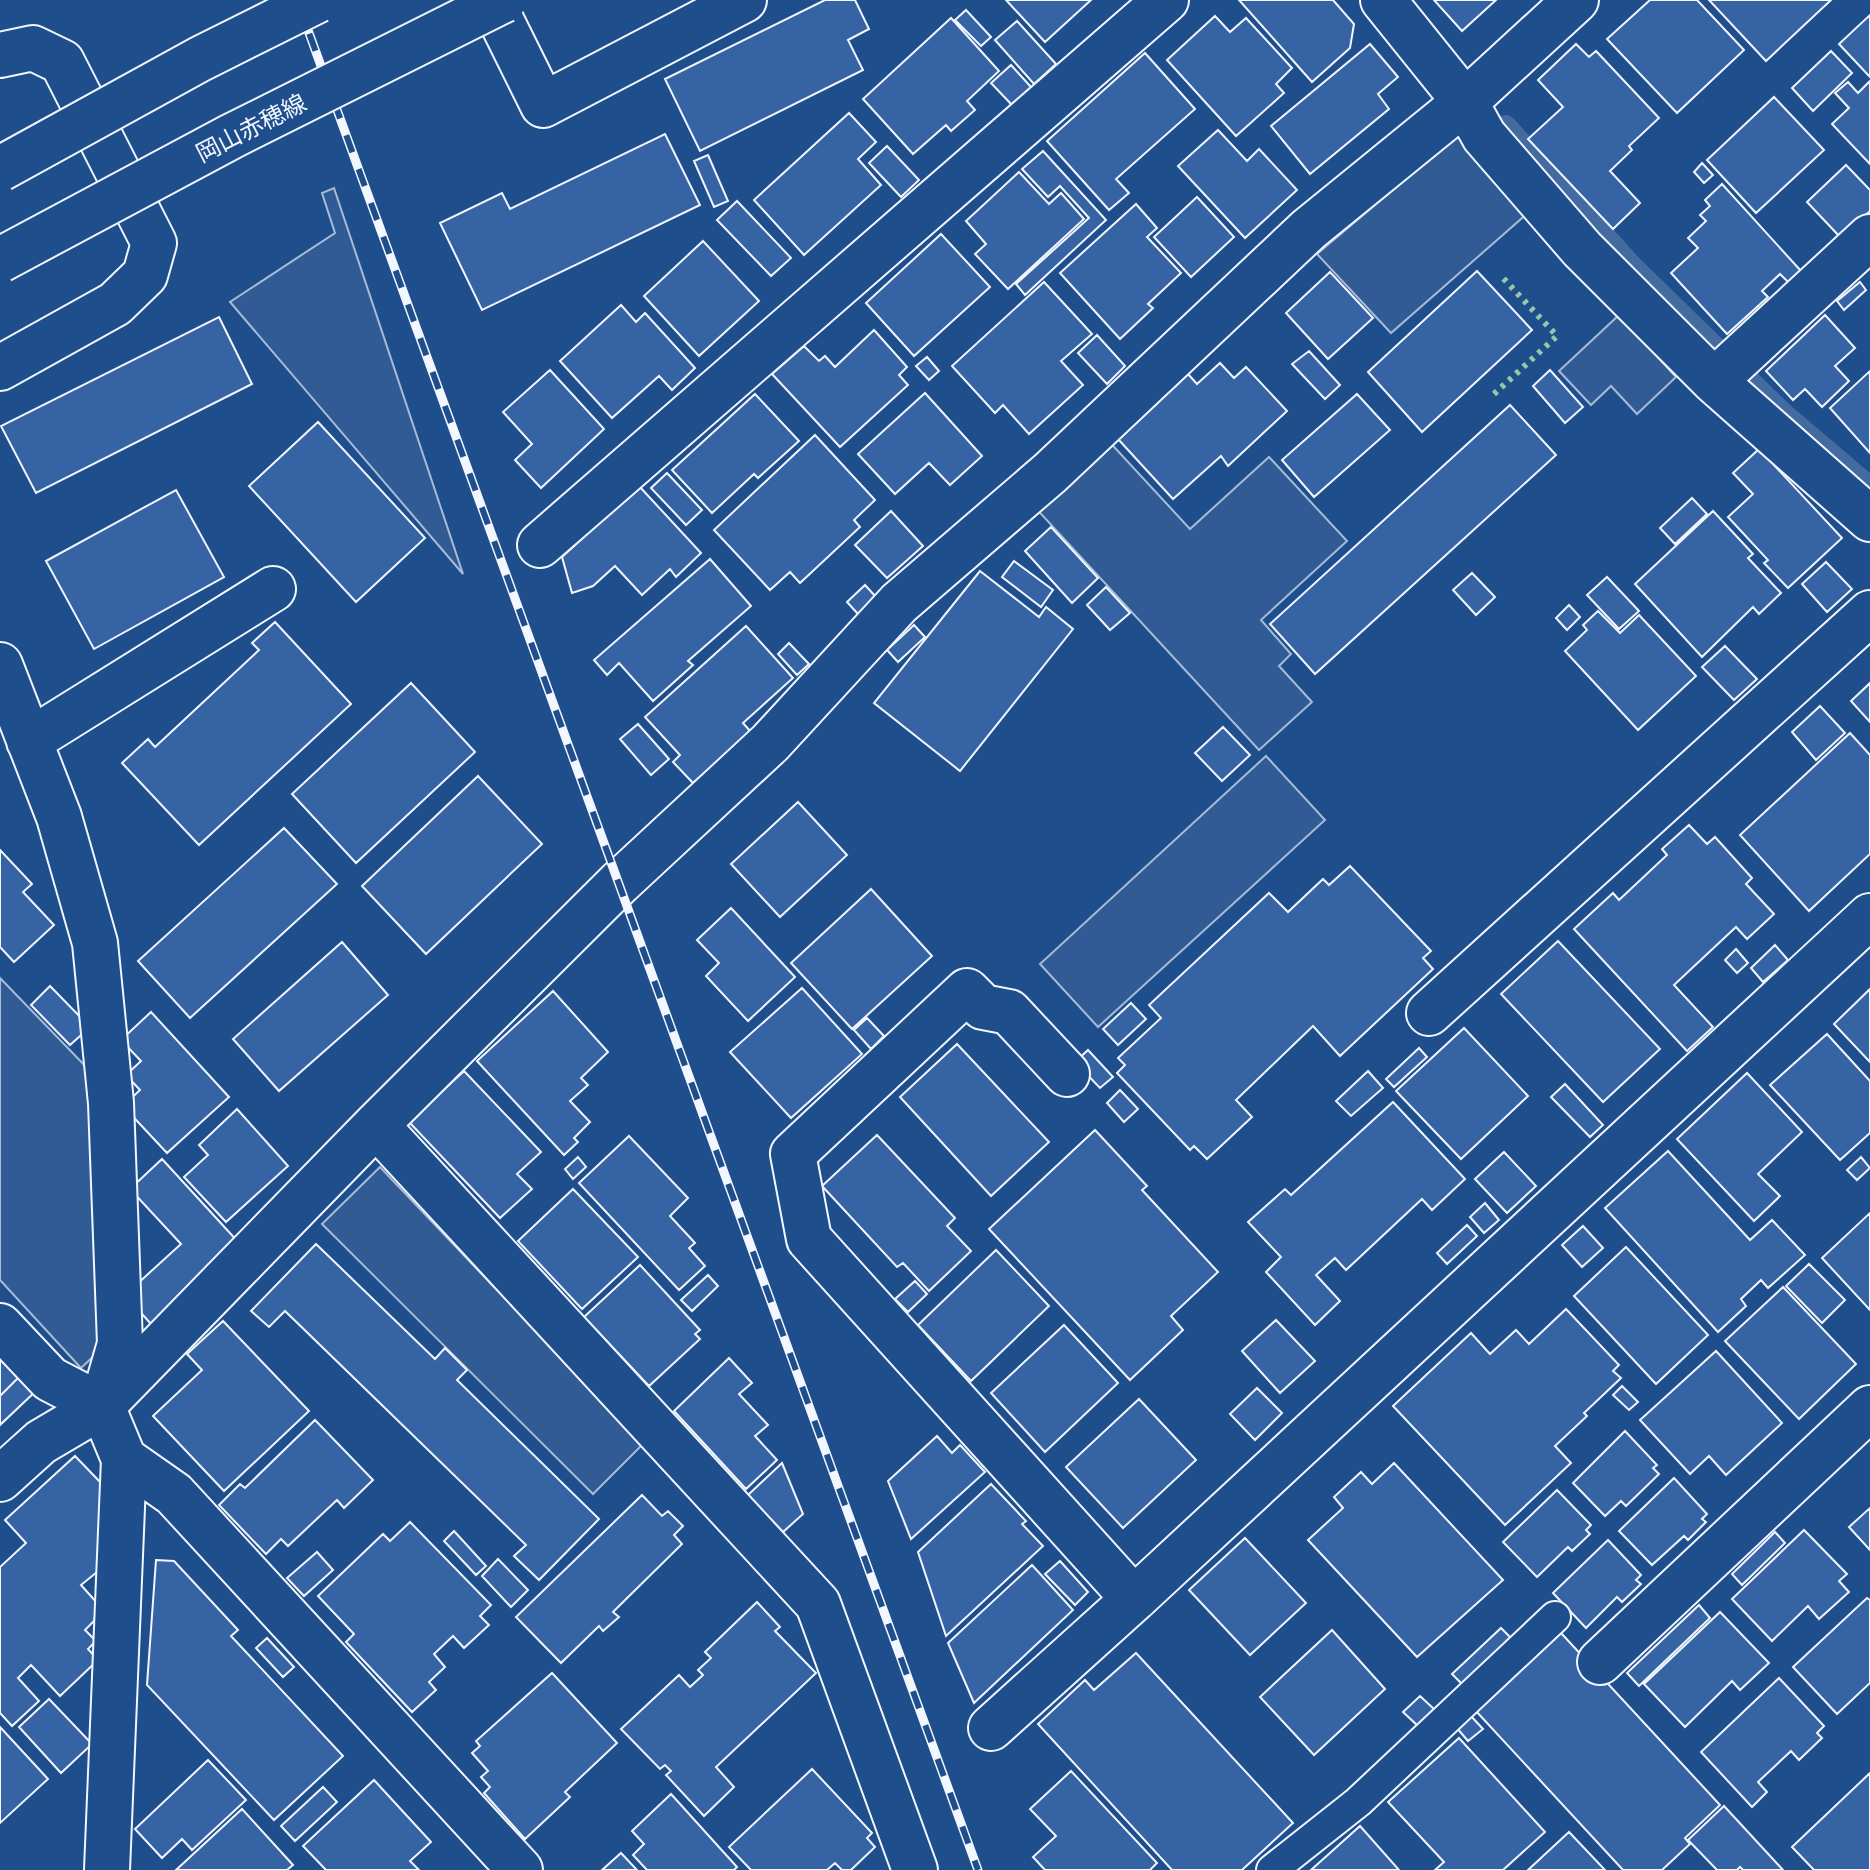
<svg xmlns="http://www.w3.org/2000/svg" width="1870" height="1870" viewBox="0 0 1870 1870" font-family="Ubuntu,'Noto Sans JP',sans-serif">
	<rect width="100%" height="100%" fill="#1f4e8c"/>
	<path fill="#305b95" stroke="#a8bbd7" stroke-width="2" d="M1459 134 1529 212 1391 333 1317 254Z
		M334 188 463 574 230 302 335 233 322 193Z
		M1619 315 1676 377 1637 414 1611 386 1591 405 1559 371Z
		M1104 436 1190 529 1269 457 1347 541 1261 620 1291 654 1279 666 1312 702 1259 750 1031 503Z
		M1266 756 1325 820 1098 1027 1040 964Z
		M0 978 92 1073 99 1351 81 1368 0 1280Z
		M380 1167 643 1444 593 1494 322 1224Z"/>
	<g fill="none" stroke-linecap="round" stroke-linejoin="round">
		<path stroke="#446ba0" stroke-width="20" d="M1506 125 1632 265 1785 414 1870 486"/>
	</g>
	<path fill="#3563a3" stroke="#f2f6ff" stroke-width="2" d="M825 0H855L869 29 848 40 863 70 700 151 665 79Z
		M1006 0H1091L1045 42Z
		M1239 0H1333L1354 24 1350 48 1312 82Z
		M1434 0H1496L1462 31Z
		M1650 0H1697L1744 50 1677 113 1607 39Z
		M1709 0H1831L1766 61Z
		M966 10 991 37 981 46 955 20Z
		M1870 15V77L1839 44Z
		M1215 16 1230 32 1246 18 1292 68 1276 84 1284 93 1236 136 1167 60Z
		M951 18 999 71 967 101 975 110 951 131 946 125 913 154 863 99Z
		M1017 21 1056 64 1034 84 995 40Z
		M1370 44 1398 77 1378 94 1389 109 1310 174 1271 126Z
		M1576 44 1589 57 1596 51 1659 118 1629 146 1632 150 1610 171 1640 203 1613 229 1528 139 1563 107 1538 80Z
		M1831 51 1852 73 1813 111 1792 88Z
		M1145 53 1195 109 1116 179 1129 193 1109 210 1047 141Z
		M1011 65 1031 87 1012 105 991 83Z
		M1870 81V164L1832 124 1849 108 1835 93 1848 82 1858 93Z
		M1774 97 1824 150 1756 213 1707 160Z
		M849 113 876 142 858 159 881 185 804 255 754 200Z
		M1218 130 1247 161 1259 149 1297 190 1245 238 1178 166Z
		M665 134 700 205 482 310 440 223 502 193 510 209Z
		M887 146 919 180 901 197 869 163Z
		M1043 151 1106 220 1025 295 1016 284 1089 218 1060 186 1048 197 1022 169Z
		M708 155 728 201 714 207 694 161Z
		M1702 163 1713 175 1704 183 1694 172Z
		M1846 165 1870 190V211L1841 238 1807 202Z
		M1019 172 1049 204 1061 193 1084 219 1008 289 975 254 986 244 966 221Z
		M1722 184 1801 271 1788 282 1780 274 1762 291 1768 297 1727 334 1671 273 1698 248 1688 238 1706 221 1700 215 1710 206 1705 200Z
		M1197 197 1234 237 1191 277 1154 237Z
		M737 201 791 258 771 276 717 220Z
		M1136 204 1157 228 1147 237 1181 273 1148 304 1153 308 1120 339 1060 273Z
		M941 234 990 287 914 356 866 303Z
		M703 241 759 301 699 356 644 296Z
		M1477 271 1532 330 1422 432 1368 372Z
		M1330 272 1373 318 1328 359 1286 313Z
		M1044 282 1092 334 1061 361 1083 385 1029 434 1003 405 995 413 952 366Z
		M1860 282 1866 290 1844 310 1837 301Z
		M621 305 636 322 645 313 695 368 672 390 659 376 612 418 560 361Z
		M1825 315 1855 348 1835 366 1849 381 1822 407 1805 389 1793 400 1766 371Z
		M219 317 252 384 36 493 1 426Z
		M874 330 907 367 899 375 908 385 840 447 772 374 804 346 819 361 825 356 835 367Z
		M1097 335 1125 366 1107 384 1078 353Z
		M1309 351 1340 385 1325 399 1292 364Z
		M927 357 939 371 929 380 916 366Z
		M1220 363 1234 378 1246 367 1287 411 1228 466 1221 456 1173 499 1118 439 1188 374 1197 384Z
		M550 370 604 429 541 488 515 460 532 444 503 412Z
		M1550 370 1583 407 1565 423 1533 386Z
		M1870 371V453L1830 408Z
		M925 393 982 456 950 485 929 463 895 494 858 454Z
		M755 394 799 441 758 478 754 474 712 513 672 470Z
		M1357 394 1390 430 1314 497 1282 460Z
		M1510 405 1556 455 1315 674 1270 624Z
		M318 422 425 538 356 602 249 486Z
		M815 435 875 500 854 520 860 527 800 583 790 572 770 590 714 530Z
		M1759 449 1842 538 1788 588 1764 563 1768 560 1728 517 1753 494 1733 473Z
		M667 473 702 510 686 525 651 488Z
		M639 486 701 553 676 577 670 569 642 595 615 566 593 586 572 593 562 557Z
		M176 490 224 577 94 649 46 561Z
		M1692 498 1707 514 1675 544 1660 528Z
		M891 511 923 546 887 578 855 545Z
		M1713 511 1753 554 1748 558 1781 593 1759 614 1753 607 1702 657 1635 584Z
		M1051 527 1098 578 1072 603 1025 551Z
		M710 559 751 606 688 661 693 665 653 701 619 663 607 675 594 660Z
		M1014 561 1053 590 1041 607 1002 577Z
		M1826 562 1852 589 1827 612 1802 584Z
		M980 571 1039 617 1046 607 1073 629 960 771 874 703Z
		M1472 573 1495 597 1476 615 1453 590Z
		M1607 577 1639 611 1619 629 1587 595Z
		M865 585 876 597 858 614 847 602Z
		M1106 587 1130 613 1110 630 1087 605Z
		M1569 605 1580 617 1567 630 1556 618Z
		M1598 611 1620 633 1639 615 1696 676 1638 730 1565 651 1587 630 1583 625Z
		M275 622 351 704 199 845 122 763 148 739 155 747 259 650 252 643Z
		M914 625 925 637 898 662 887 650Z
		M746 626 793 678 743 723 751 732 693 783 673 762 680 755 645 717Z
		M789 643 809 664 797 675 778 654Z
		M1725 646 1757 679 1734 700 1702 667Z
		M411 683 475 752 356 863 292 794Z
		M1870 683V722L1851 701Z
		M1820 706 1845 733 1816 760 1792 732Z
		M638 724 669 759 651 775 620 739Z
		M1223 727 1250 755 1222 781 1195 753Z
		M1850 733 1870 755V854L1809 911 1740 835Z
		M478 776 542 844 426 954 362 886Z
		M798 802 847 855 780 917 731 864Z
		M1689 825 1707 844 1715 837 1752 878 1746 884 1774 914 1747 939 1736 927 1674 985 1713 1027 1687 1051 1574 929 1613 893 1619 900 1667 855 1662 849Z
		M284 828 337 884 190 1018 138 961Z
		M0 850 32 884 23 892 54 925 14 962 0 947Z
		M1350 866 1431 951 1423 958 1433 969 1340 1056 1313 1026 1236 1100 1252 1117 1207 1159 1194 1146 1190 1150 1117 1073 1125 1065 1118 1058 1161 1018 1149 1005 1269 893 1288 912 1323 879 1329 885Z
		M871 889 932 956 852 1029 791 963Z
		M731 908 795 977 748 1021 706 976 719 963 697 940Z
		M1558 941 1660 1049 1603 1102 1501 994Z
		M342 942 388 995 279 1091 233 1039Z
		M1775 945 1788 960 1763 982 1751 968Z
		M1736 949 1748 963 1737 973 1725 960Z
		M50 986 90 1027 70 1045 31 1005Z
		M802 988 862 1054 791 1118 730 1052Z
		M1870 989V1062L1834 1024Z
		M553 991 608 1052 581 1078 588 1085 570 1101 590 1122 574 1138 578 1142 564 1155 477 1061Z
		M1131 1003 1146 1019 1118 1045 1103 1029Z
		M151 1012 229 1097 167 1153 123 1106 140 1090 126 1075 141 1061 121 1040Z
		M867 1018 884 1036 871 1049 854 1030Z
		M1464 1028 1528 1096 1461 1159 1396 1091Z
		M1827 1034 1870 1081V1133L1840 1160 1770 1085Z
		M957 1044 1049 1142 991 1196 900 1097Z
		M1419 1048 1427 1057 1394 1087 1386 1079Z
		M1088 1050 1113 1077 1100 1088 1075 1062Z
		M464 1071 541 1152 517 1174 532 1189 500 1218 409 1122Z
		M1368 1071 1383 1088 1351 1116 1336 1101Z
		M1747 1073 1802 1132 1758 1174 1780 1196 1754 1221 1677 1139Z
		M1565 1084 1603 1125 1590 1137 1551 1097Z
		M1120 1090 1138 1109 1124 1122 1107 1103Z
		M1393 1102 1465 1179 1432 1210 1422 1199 1346 1270 1335 1258 1316 1275 1340 1301 1315 1325 1266 1272 1281 1257 1248 1222 1285 1189 1291 1195Z
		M237 1109 288 1166 226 1222 184 1177 208 1155 199 1145Z
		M1095 1130 1147 1186 1142 1190 1218 1272 1171 1316 1183 1330 1130 1380 989 1229Z
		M877 1135 955 1218 947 1226 971 1251 929 1291 903 1263 897 1267 822 1186Z
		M629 1136 688 1198 670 1216 695 1243 689 1248 705 1266 679 1290 579 1183Z
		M1668 1151 1750 1240 1772 1220 1805 1255 1768 1288 1761 1280 1741 1299 1746 1306 1718 1332 1605 1208Z
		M1504 1152 1536 1186 1507 1213 1475 1179Z
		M578 1157 586 1167 573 1179 565 1169Z
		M1861 1157 1870 1168 1857 1180 1847 1170Z
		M162 1159 240 1244 151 1324 125 1295 181 1244 130 1189Z
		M573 1189 638 1257 582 1309 518 1241Z
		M1485 1203 1499 1220 1484 1233 1470 1217Z
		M1870 1213V1310L1822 1258Z
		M1467 1225 1477 1236 1447 1264 1437 1253Z
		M1583 1226 1603 1248 1582 1267 1562 1245Z
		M316 1244 435 1359 445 1348 467 1370 457 1380 599 1519 539 1580 514 1556 526 1545 285 1311 269 1327 251 1311Z
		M1626 1247 1708 1335 1656 1384 1574 1296Z
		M996 1250 1049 1306 971 1381 918 1325Z
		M1809 1264 1845 1300 1822 1323 1786 1286Z
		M640 1265 700 1330 695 1334 700 1339 649 1386 584 1317Z
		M708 1275 718 1286 692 1311 681 1300Z
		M915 1281 927 1294 908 1312 895 1299Z
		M1783 1287 1856 1364 1799 1419 1725 1341Z
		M1566 1309 1619 1365 1613 1371 1621 1378 1584 1413 1587 1416 1555 1446 1571 1463 1505 1525 1393 1406 1471 1333 1490 1354 1516 1330 1529 1344Z
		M1276 1320 1315 1361 1280 1393 1242 1351Z
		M223 1321 309 1411 224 1491 153 1416 202 1370 187 1354Z
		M1064 1325 1118 1383 1045 1452 991 1393Z
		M0 1349 23 1373 0 1396Z
		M0 1351 37 1390 0 1425Z
		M1716 1351 1782 1423 1726 1475 1709 1456 1690 1474 1640 1420Z
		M729 1358 752 1383 739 1394 768 1425 755 1436 777 1460 746 1489 674 1411Z
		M1622 1386 1638 1402 1629 1410 1613 1395Z
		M1257 1388 1282 1413 1255 1440 1230 1414Z
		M1139 1399 1196 1460 1123 1528 1066 1467Z
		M315 1420 373 1480 344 1508 337 1500 288 1546 281 1539 266 1554 219 1505 240 1484 245 1488Z
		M1625 1431 1657 1465 1653 1468 1659 1474 1626 1506 1621 1501 1605 1516 1573 1483Z
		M937 1436 952 1453 960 1445 985 1472 911 1539 888 1481Z
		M75 1456 101 1483 97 1572 81 1585 98 1604 94 1621 85 1630 96 1641 88 1649 98 1660 60 1696 31 1665 18 1678 39 1701 12 1726 0 1713V1567L26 1543 5 1520Z
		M782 1463 803 1514 783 1532 748 1495Z
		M1394 1463 1503 1580 1417 1657 1308 1540 1343 1508 1334 1497 1361 1472 1372 1484Z
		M1674 1478 1707 1514 1702 1519 1706 1522 1688 1540 1684 1536 1652 1565 1619 1531Z
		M991 1484 1026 1521 1022 1524 1043 1546 946 1636 918 1552Z
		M1557 1490 1591 1525 1586 1530 1590 1534 1572 1551 1568 1547 1537 1577 1503 1542Z
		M642 1495 662 1516 668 1511 683 1526 674 1535 682 1544 613 1612 619 1617 603 1631 599 1626 561 1663 516 1617Z
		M1870 1508V1550L1849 1527Z
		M410 1522 491 1605 480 1616 489 1625 464 1648 453 1636 434 1654 445 1667 429 1682 436 1690 412 1712 346 1642 354 1634 318 1596 383 1534 390 1541Z
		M1804 1530 1847 1574 1839 1581 1849 1592 1819 1619 1808 1606 1772 1641 1732 1599Z
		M454 1531 486 1566 476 1575 444 1541Z
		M1775 1532 1785 1543 1742 1585 1732 1574Z
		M1245 1538 1306 1603 1250 1655 1189 1590Z
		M1608 1540 1641 1575 1636 1580 1641 1584 1622 1602 1617 1597 1586 1628 1553 1593Z
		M317 1552 333 1570 304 1596 287 1578Z
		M498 1559 528 1590 511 1607 482 1576Z
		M156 1560 174 1561 238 1630 231 1636 343 1756 274 1820 147 1685Z
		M1060 1561 1088 1592 1075 1605 1045 1574Z
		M1032 1565 1073 1610 974 1703 948 1643Z
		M1867 1598 1870 1600V1683L1837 1714 1793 1667Z
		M757 1602 780 1627 775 1631 816 1673 716 1767 734 1787 704 1816 666 1775 671 1771 665 1765 660 1769 621 1729 679 1675 690 1687 703 1675 698 1670 711 1658 705 1652Z
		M1699 1605 1710 1618 1639 1686 1627 1673Z
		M1720 1612 1769 1663 1740 1690 1732 1681 1685 1727 1644 1684Z
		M1501 1628 1513 1640 1464 1686 1452 1674Z
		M1332 1630 1385 1689 1314 1755 1260 1697Z
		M1561 1633 1720 1805 1685 1838 1690 1844 1662 1870H1623L1475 1710Z
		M267 1638 294 1667 283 1677 256 1648Z
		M1136 1653 1293 1823 1242 1870H1172L1038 1724 1085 1680 1094 1690Z
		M552 1673 617 1743 565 1792 570 1797 525 1839 484 1793 490 1787 481 1777 488 1771 472 1753 480 1746 476 1741Z
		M1779 1678 1824 1726 1817 1733 1822 1738 1799 1760 1791 1751 1758 1782 1767 1792 1752 1807 1701 1752Z
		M1420 1696 1434 1709 1418 1726 1403 1712Z
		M49 1699 92 1744 61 1773 19 1727Z
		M1470 1715 1483 1729 1468 1741 1456 1727Z
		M0 1727 48 1779 0 1823Z
		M1459 1738 1545 1832 1503 1870H1435L1444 1862 1388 1802Z
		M208 1760 246 1800 192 1850 182 1839 162 1858 135 1829Z
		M812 1769 872 1833 867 1838 875 1847 851 1870H842L835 1863 827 1870H751L729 1847Z
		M1071 1771 1157 1863 1150 1870H1045L1033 1857 1056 1836 1030 1809Z
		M1870 1773V1870H1814L1792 1847Z
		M374 1780 431 1842 410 1861 419 1870H326L303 1846Z
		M323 1787 337 1802 295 1841 281 1826Z
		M671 1794 737 1867 734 1870H647L633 1855 644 1844 632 1831Z
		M1724 1806 1783 1870H1743L1740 1867 1737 1870H1717L1688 1840Z
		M242 1809 293 1865 287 1870H176Z
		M1360 1826 1399 1870H1311Z
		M1569 1832 1605 1870H1528Z
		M621 1853 637 1870H602Z"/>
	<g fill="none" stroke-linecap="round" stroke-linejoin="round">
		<defs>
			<path id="service" d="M1272 1870 1358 1802 1555 1617"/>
			<path id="minor" d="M491 0 543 105 744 0
				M1383 0 1465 102 1484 136 1582 249 1714 381 1870 519
				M0 55 33 48 62 62 154 243 145 275 115 304 0 368
				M1714 381 1870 237
				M540 545 1166 0
				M0 665 59 817 95 943 111 1103 120 1344 102 1406 124 1459 107 1870
				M29 741 273 589
				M1429 1013 1870 613
				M1067 1074 1009 1012 983 1007 967 991 793 1154 809 1239 1134 1599 1870 916
				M376 1125 818 1604 915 1870
				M0 1326 50 1379 102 1406
				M124 1459 174 1494 520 1870
				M0 1479 41 1442 102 1406 376 1125 619 883 770 743 899 603 1050 473 1309 229 1465 102 1576 0
				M1600 1662 1870 1408
				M991 1728 1134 1599"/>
		</defs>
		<use href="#service" stroke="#f2f6ff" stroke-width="34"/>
		<use href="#minor" stroke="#f2f6ff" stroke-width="48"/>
		<use href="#service" stroke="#1f4e8c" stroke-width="30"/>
		<use href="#minor" stroke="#1f4e8c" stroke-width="44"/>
		<defs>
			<path id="rail" d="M297 0 978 1870"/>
		</defs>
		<use href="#rail" stroke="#f2f6ff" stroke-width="9"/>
		<use href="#rail" stroke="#1f4e8c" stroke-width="6" stroke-dasharray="18" stroke-linecap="butt"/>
		<defs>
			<path id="primary-bridge" d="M0 169 200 59 318 0
				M0 260 232 136 504 0"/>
		</defs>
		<use href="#primary-bridge" stroke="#f2f6ff" stroke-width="48" stroke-linecap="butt"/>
		<use href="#primary-bridge" stroke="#1f4e8c" stroke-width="44"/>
		<path stroke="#97c8a6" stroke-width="6" stroke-dasharray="4 6" stroke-linecap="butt" d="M1494 394 1557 336 1503 278"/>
	</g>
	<g text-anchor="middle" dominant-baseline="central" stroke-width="6" stroke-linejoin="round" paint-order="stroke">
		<g font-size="24" fill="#f2f6ff" stroke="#1f4e8c">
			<text transform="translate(251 128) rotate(-27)">岡山赤穂線</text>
		</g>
	</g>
</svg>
